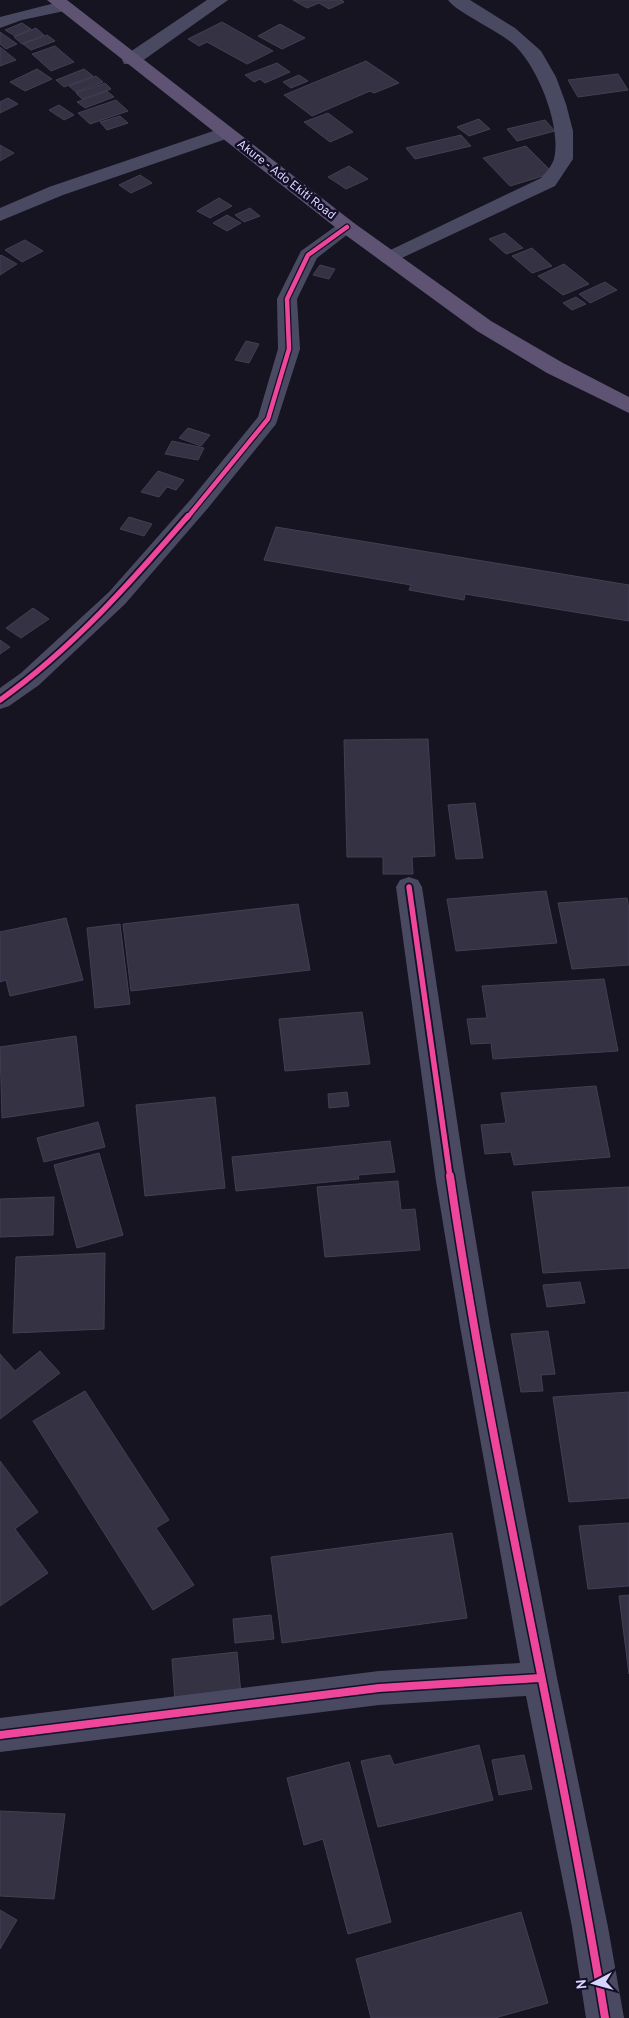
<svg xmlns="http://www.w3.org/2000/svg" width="629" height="2018" viewBox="0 0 629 2018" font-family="Overpass,sans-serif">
	<rect width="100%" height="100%" fill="#161421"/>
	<path fill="#343243" stroke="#433f54" d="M293 0H342L344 2 329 9 319 3 307 8Z
		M222 22 273 51 247 64 207 42 199 46 188 39Z
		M22 23 31 29 15 36 5 30Z
		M280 24 305 38 282 49 258 36Z
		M36 28 44 35 22 44 14 37Z
		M0 32 17 44 6 49 0 44Z
		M47 35 55 41 31 50 23 44Z
		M55 46 74 62 51 71 32 54Z
		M0 47 16 60 0 66Z
		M366 61 399 83 374 93 370 91 312 116 284 95Z
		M277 63 290 72 265 83 260 79 254 82 245 75Z
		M37 69 52 79 25 91 10 82Z
		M84 69 93 76 64 87 56 80Z
		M618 74 628 90 578 97 568 80Z
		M299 75 308 81 291 88 283 82Z
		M96 76 103 82 76 92 69 86Z
		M105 83 111 89 82 99 76 93Z
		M107 91 114 97 85 108 77 102Z
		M8 98 18 104 0 113V102Z
		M116 100 128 111 90 124 78 113Z
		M59 105 74 115 64 120 49 110Z
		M328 113 353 132 330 142 304 122Z
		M120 116 128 123 107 130 100 122Z
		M479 119 490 129 469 136 457 127Z
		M545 120 555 131 517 141 507 129Z
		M461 135 471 146 415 159 406 148Z
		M0 145 14 153 0 161Z
		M526 146 553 173 510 186 483 158Z
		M349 166 368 179 346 189 328 177Z
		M140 175 152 183 131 193 119 185Z
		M219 198 232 206 210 218 197 211Z
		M250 208 260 216 244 222 235 215Z
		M227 215 241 223 227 231 213 223Z
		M505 233 523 248 506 254 489 239Z
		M25 240 43 251 22 262 5 250Z
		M532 248 552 266 532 273 512 256Z
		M1 255 17 264 0 275V256Z
		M564 264 589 284 563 295 538 276Z
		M320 265 335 269 329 279 313 275Z
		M605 282 617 290 590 303 579 294Z
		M576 297 586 304 572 310 563 303Z
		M246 341 259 344 249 363 235 360Z
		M188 428 210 435 201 446 179 438Z
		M172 441 204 448 198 460 165 454Z
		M158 471 184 480 176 490 167 487 159 497 141 492Z
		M129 517 152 524 144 536 120 529Z
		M276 527 629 585V621L465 594 464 600 409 590 411 585 264 560Z
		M33 608 49 619 21 638 6 628Z
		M0 640 10 647 0 654Z
		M428 739 435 856 412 857 413 874H383V857H347L344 740Z
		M475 803 483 858 456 859 448 805Z
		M546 891 557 943 456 951 447 899Z
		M627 898 629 909V965L572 969 558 903Z
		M298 904 310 970 131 991 123 924Z
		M66 918 83 980 10 996 6 980 0 982V932Z
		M120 924 130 1004 95 1008 87 928Z
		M604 979 618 1051 493 1059 491 1043 471 1044 467 1019 487 1018 482 986Z
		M362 1012 370 1064 285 1071 279 1019Z
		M76 1036 84 1106 2 1118 0 1047Z
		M596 1086 610 1157 514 1165 511 1152 485 1154 481 1125 506 1123 501 1093Z
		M347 1092 349 1106 329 1108 328 1094Z
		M215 1097 225 1188 145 1196 136 1105Z
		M98 1122 105 1147 44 1162 37 1138Z
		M390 1141 395 1172 358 1175 359 1179 236 1191 232 1157Z
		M99 1153 123 1235 77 1248 54 1165Z
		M398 1181 401 1210 415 1209 420 1250 325 1257 317 1187Z
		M629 1187V1268L543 1273 532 1192Z
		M54 1197 53 1235 0 1237V1199Z
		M105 1253 104 1329 13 1333 16 1257Z
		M580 1282 585 1303 547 1307 543 1285Z
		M548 1331 555 1374 541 1375 543 1391 521 1392 511 1334Z
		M40 1351 60 1373 0 1419V1354L15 1371Z
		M85 1391 169 1520 156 1528 194 1585 153 1610 33 1421Z
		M629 1392V1498L569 1502 553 1397Z
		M0 1461 38 1512 15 1529 48 1573 0 1606Z
		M629 1523V1586L588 1589 579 1526Z
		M452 1533 467 1618 282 1643 271 1557Z
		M629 1595V1674L619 1596Z
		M271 1615 274 1639 235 1643 233 1619Z
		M237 1652 241 1694 175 1702 172 1659Z
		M479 1745 493 1800 378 1827 361 1761 390 1755 394 1765Z
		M524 1755 532 1789 499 1795 492 1760Z
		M349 1762 391 1922 348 1934 323 1839 304 1845 287 1778Z
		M0 1811 65 1814 54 1899 0 1896Z
		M0 1910 17 1920 0 1949Z
		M521 1912 548 2003 495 2018H371L356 1959Z"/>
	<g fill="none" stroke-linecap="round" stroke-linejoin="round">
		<path fill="#4a4962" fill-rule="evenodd" d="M207 0H228L138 64H124L122 60 124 56Z
			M448 0H470L515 28 541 51 556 77 566 104 573 131V159L555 186 389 264 382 262 379 258 382 254 541 178C546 172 552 166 554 159 562 126 537 64 512 43 498 31 455 11 448 0Z
			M63 1 69 2 72 6 69 10 22 20 0 28V17Z
			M225 127 232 129 235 133 232 137 63 195 0 221V208L49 187Z
			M347 221 354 223 357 227 317 258 297 299 300 349 276 424 208 508 125 604 39 685 9 706 0 709V688L21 673 109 592 192 498 258 417 278 349 277 299 301 251 340 223Z
			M409 877 418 880 422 887 466 1181 490 1326 557 1678 608 1927 624 2018H586L572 1927 526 1696 379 1705 0 1752V1718L379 1671 520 1663 460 1326 436 1181 396 887 400 880Z"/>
		<path fill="#5e5373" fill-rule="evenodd" d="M47 0H67L354 223 491 321 563 363 629 397V413L547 373 477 331 340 231Z"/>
		<defs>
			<path id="cycleway-far2" d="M187 518 268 419 289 349 287 299 308 255 347 227"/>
			<path id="cycleway-far1" d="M0 700C72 649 131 582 188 516
				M409 887 450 1177"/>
			<path id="cycleway" d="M450 1176C491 1459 559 1737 605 2018
				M0 1735 379 1688 540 1678"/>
		</defs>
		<use href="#cycleway-far2" stroke="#130f26" stroke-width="7"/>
		<use href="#cycleway-far1" stroke="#130f26" stroke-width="9"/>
		<use href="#cycleway" stroke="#130f26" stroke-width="11"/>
		<use href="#cycleway-far2" stroke="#ed469a" stroke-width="4.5"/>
		<use href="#cycleway-far1" stroke="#ed469a" stroke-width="5.5"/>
		<use href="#cycleway" stroke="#ed469a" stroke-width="8"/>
	</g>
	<g text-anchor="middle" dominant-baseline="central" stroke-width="5" stroke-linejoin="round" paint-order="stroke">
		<g font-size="12" fill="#d9d4ff" stroke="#130f26">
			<text transform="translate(286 180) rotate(38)">Akure - Ado Ekiti Road</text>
		</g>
	</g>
	<g transform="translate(594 1983) rotate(264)" stroke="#130f26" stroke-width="4" paint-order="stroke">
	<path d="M0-4L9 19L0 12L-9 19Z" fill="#d9d4ff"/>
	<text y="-8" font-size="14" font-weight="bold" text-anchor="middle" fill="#d9d4ff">N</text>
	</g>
</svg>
